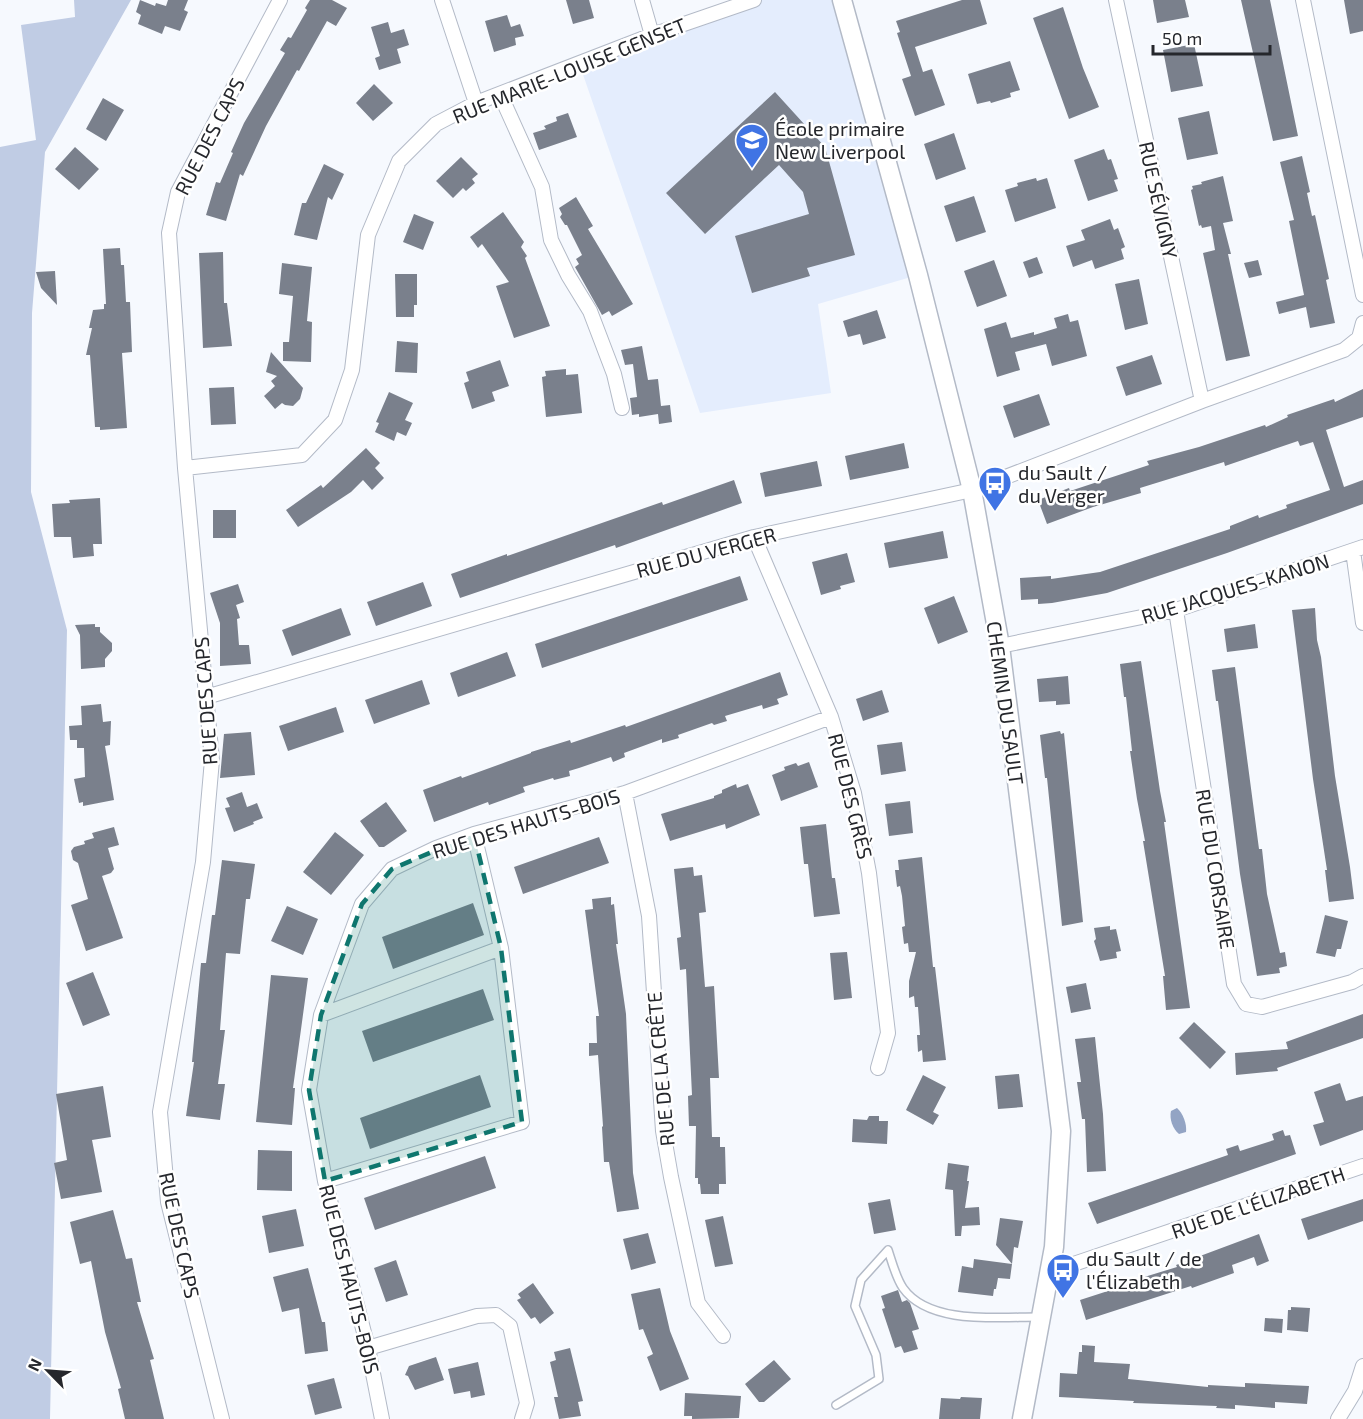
<svg xmlns="http://www.w3.org/2000/svg" width="1363" height="1419" viewBox="0 0 1363 1419" font-family="'Exo 2',sans-serif">
	<rect width="100%" height="100%" fill="#f6f9fe"/>
	<path fill="#e4edfd" d="M754 0H842L918 275 818 304 831 393 700 413 579 63Z"/>
	<path fill="#c0cce4" d="M74 0H131L45 152 32 313 31 492 67 630 50 1419H0V147L36 140 21 25 75 17Z"/>
	<path fill="#93a4c4" d="M1177 1108C1183 1113 1187 1124 1186 1132L1179 1134C1173 1129 1169 1119 1171 1111Z"/>
	<path fill="#7a808c" d="M140 0 155 6 156 3 166 6 168 0H188L184 10 188 12 180 31 165 26 162 34 138 24 141 15 136 12Z
		M310 0H332L347 8 336 26 327 21 299 71 297 70 266 126 243 176 240 174 226 221 206 215 216 182 220 183 233 153 231 152 244 123 285 53 280 50 288 37 291 38 307 10 305 8Z
		M566 0H589L594 18 573 24Z
		M962 0H980L987 24 915 47 923 72 932 69 945 105 915 116 902 79 911 76 897 33 900 32 896 21Z
		M1153 0H1185L1189 17 1157 23Z
		M1241 0H1270L1298 136 1273 141Z
		M1344 0H1363V31L1350 34Z
		M1063 7 1083 68 1099 107 1069 119 1033 18Z
		M507 15 511 27 520 24 524 36 515 38 516 45 494 52 485 21Z
		M388 22 391 33 404 29 409 45 397 49 401 63 379 70 375 58 380 56 371 27Z
		M1194 44 1203 86 1171 92 1163 50Z
		M1010 61 1020 90 1010 93 1011 97 991 103 990 101 977 104 968 74Z
		M374 84 393 103 373 121 356 103Z
		M775 92 825 147 855 255 807 268 810 276 752 293 735 236 809 214 803 192 779 165 705 234 666 193Z
		M103 98 124 110 106 141 86 129Z
		M1209 111 1218 154 1187 160 1178 118Z
		M568 113 577 137 539 150 533 133 546 129 544 126 557 121 556 117Z
		M954 133 966 169 936 180 924 144Z
		M75 147 99 169 79 190 55 169Z
		M1104 149 1108 160 1111 159 1118 179 1114 180 1118 191 1088 201 1074 160Z
		M1302 156 1310 192 1307 193 1312 216 1315 215 1329 279 1326 280 1335 323 1310 328 1306 307 1279 314 1276 302 1304 295 1289 221 1294 220 1280 162Z
		M461 157 478 174 472 179 475 183 466 191 463 188 453 198 436 181Z
		M324 164 344 174 332 200 328 197 317 240 294 235 302 203H306Z
		M1223 176 1233 221 1223 223 1231 254H1228L1250 356 1226 361 1203 253 1215 250 1211 226 1202 228 1201 225 1199 226 1191 190 1193 189 1192 186 1202 184 1201 182Z
		M1036 178 1037 181 1047 178 1056 208 1015 222 1005 190 1018 186 1017 183Z
		M974 196 986 232 956 242 944 206Z
		M576 197 593 226 588 229 633 304 612 316 609 311 602 315 575 267 579 264 576 259 582 255 567 225H565L560 217 562 214 559 208Z
		M503 212 524 242 521 247 527 256 525 258 550 326 514 338 496 286 509 282 482 244 478 248 470 237Z
		M414 214 434 222 423 250 403 242Z
		M1110 219 1114 230 1118 228 1125 247 1121 249 1124 259 1095 269 1092 260 1073 267 1066 246 1085 240 1081 230Z
		M120 248 121 265H124L126 302H130L132 352 122 353 127 428 100 430V427H95L90 355H86L92 328H89L93 310 104 309V304H106L103 249Z
		M223 252 224 303H227L232 346 203 348 199 253Z
		M1037 257 1043 273 1029 278 1023 262Z
		M994 260 1007 296 977 307 964 271Z
		M1258 260 1262 275 1249 278 1244 263Z
		M282 263 312 267 307 321 312 322 311 362 283 361V342H289L293 296 279 294Z
		M55 271 57 305 41 288 36 272Z
		M395 274H417V305H414V317H396Z
		M1139 279 1148 324 1125 330 1115 284Z
		M877 310 886 338 863 345 860 334 848 337 843 321Z
		M1068 314 1070 322 1078 320 1087 356 1052 366 1046 344 1015 352 1020 370 997 377 984 329 1006 322 1011 338 1034 332V335L1057 328 1054 318Z
		M397 341 418 343 417 373 395 372Z
		M642 346 648 380 658 379 661 406 670 405 672 422 659 424 658 414 639 417V414L632 415 630 398 637 397 633 364 625 365 621 350Z
		M271 352 303 388 300 399 293 406 285 405 282 403 275 409 264 396 275 386 271 381 277 376 266 372Z
		M1152 355 1162 384 1126 396 1116 367Z
		M500 360 509 386 492 392 495 401 472 409 464 383 469 381 466 372Z
		M566 369V375L578 374 582 413 546 417 542 377 546 376 545 371Z
		M234 387 236 424 211 425 209 388Z
		M1363 389V417L1326 430 1344 487 1363 480V504L1227 553 1107 593 1052 603 1038 604V599L1021 600 1020 578 1051 576V579L1100 572 1230 529V526L1258 515 1259 518 1287 508 1286 505 1330 490 1313 442 1300 446 1298 441 1225 466 1224 462 1140 488 1141 493 1093 507 1047 524 1038 500 1069 488 1070 491 1149 465 1147 461 1199 447 1265 425 1266 427 1288 417 1287 415 1334 399 1335 402Z
		M389 392 413 403 405 420 412 423 406 436 397 432 394 441 375 432 379 423 376 422Z
		M1039 394 1050 425 1014 438 1003 406Z
		M904 443 909 468 850 480 845 456Z
		M366 448 380 463 375 468 384 478 372 490 363 480 351 492 298 527 286 510 321 485 323 488Z
		M817 461 822 486 765 497 760 473Z
		M734 480 742 503 616 548 615 545 460 598 451 574 507 554V556L662 502 663 505Z
		M100 498 102 544H93L94 556 73 558 71 537H54L52 504 70 503 69 500Z
		M213 510H236V538H213Z
		M943 531 948 558 889 568 884 543Z
		M847 553 855 582 840 586 841 589 821 595 812 562Z
		M740 576 748 600 542 668 535 644Z
		M423 582 432 606 376 626 367 602Z
		M238 584 244 602 236 605 240 618 237 619 239 645H249L251 664 220 666V623L210 593Z
		M954 596 968 632 938 644 924 608Z
		M341 608 351 635 292 656 282 630Z
		M1315 608 1317 640 1321 657 1335 776 1350 867 1354 899 1329 902 1325 870H1327L1313 779 1292 610Z
		M95 624V627H100V632L112 643V651L105 659V667L81 669 80 635 75 625Z
		M1255 624 1258 648 1227 652 1224 629Z
		M507 652 516 676 458 697 450 673Z
		M1141 661 1160 791 1166 822H1164L1190 1008 1166 1010 1163 976H1165L1143 841H1145L1137 799 1130 751H1132L1126 697H1124L1120 664Z
		M1235 667 1259 849H1262L1267 894 1280 953 1285 952 1287 966 1279 968 1280 973 1257 976 1240 874 1218 701H1216L1212 670Z
		M780 672 788 695 777 699 779 704 763 709 762 705 725 716 727 721 714 725 712 723 678 735 679 738 662 743V739L624 753 625 757 613 762 611 757 579 768 569 771 570 776 554 780 553 778 523 787 525 792 489 805 488 802 434 822 423 790 461 776 462 778 531 753V752L570 740 571 743 625 725 626 727Z
		M1068 676 1070 704 1056 705V701L1039 702 1037 679Z
		M422 680 430 704 374 724 365 700Z
		M882 690 889 712 863 721 856 699Z
		M101 704 103 722 111 721 110 745 105 746 114 800 83 806V802L79 803 74 779 85 777 84 748H77V740H70L69 726 82 725 81 706Z
		M336 707 344 732 288 751 279 726Z
		M1060 731 1061 734 1064 733 1083 922 1062 926 1047 778H1045L1040 735Z
		M251 732 255 775 220 778 224 734Z
		M902 742 906 771 881 775 877 745Z
		M809 762 818 787 781 801 772 775 785 770 784 767 796 763 798 766Z
		M736 784 737 788 748 784 760 815 726 829 725 824 670 841 661 814 714 798V796L722 793V790Z
		M242 792 247 807 257 803 263 818 253 822 254 824 234 832 225 808 230 807 226 798Z
		M910 801 913 833 889 836 885 804Z
		M386 802 407 831 384 847H379L360 821Z
		M826 824 832 878H835L840 914 814 917 808 864H804L800 827Z
		M114 827 119 845 108 848 114 869 111 873 102 876 123 938 86 951 71 905 88 899 78 863 73 860 71 851 74 847 85 844 84 841 94 838 92 833Z
		M335 832 364 855 331 895 303 872Z
		M599 837 609 863 523 894 514 867Z
		M922 857 933 967H935L946 1060 923 1062 922 1050 918 1052 917 1035H920L918 1007H915L914 996 909 998V981L916 952H909L908 943 904 944 902 927 905 926 902 896 900 886 897 887 895 870H899L898 860Z
		M222 860 255 864 250 899H246L240 954 226 953 220 1030H225L218 1084H225L220 1120 186 1116 194 1062H192L201 963H206L212 915H215Z
		M693 867 694 876 702 875 706 912 699 913 705 987 714 986 719 1078H710L712 1137H720V1147H725L726 1184H719V1194H701L700 1184H698V1178H695L696 1126H689L688 1096 692 1095 686 969 680 970 677 938 681 937 674 869Z
		M611 897V905L614 904 618 944H616L626 1014 633 1173 639 1209 617 1212 609 1162H604L602 1127 603 1126 598 1055 589 1056V1043H597L596 1016H599L585 910 593 909 592 899Z
		M473 903 484 935 393 969 382 937Z
		M287 906 318 919 303 955 271 941Z
		M1325 915 1348 921 1341 949H1337L1335 957 1316 953Z
		M1110 926V930L1116 929 1121 951 1116 952 1117 958 1100 961 1094 941 1096 939 1094 928Z
		M847 952 852 998 834 1000 830 953Z
		M93 972 110 1015 83 1026 66 983Z
		M271 975 308 978 293 1088H295L292 1125 256 1122Z
		M1086 983 1091 1009 1071 1013 1066 987Z
		M483 989 494 1020 373 1062 362 1031Z
		M1363 1014V1038L1277 1068 1278 1071 1236 1075 1235 1053 1288 1049 1286 1042Z
		M1194 1022 1226 1052 1210 1069 1179 1038Z
		M1095 1037 1103 1114 1106 1171 1087 1172 1085 1119H1082L1077 1082H1081L1075 1039Z
		M1019 1074 1023 1107 998 1109 995 1076Z
		M480 1075 491 1107 370 1149 360 1118Z
		M923 1075 946 1087 933 1112 939 1115 933 1125 906 1110Z
		M1340 1083 1346 1101 1363 1096V1130L1320 1146 1313 1125 1324 1122 1314 1092Z
		M103 1086 111 1137 92 1140 102 1192 61 1199 54 1163 67 1160 56 1094Z
		M869 1116H879V1121H888L887 1144 852 1142 853 1119 867 1120Z
		M1283 1130 1285 1136 1290 1135 1296 1154 1097 1224 1088 1203 1228 1155 1226 1149 1238 1145 1240 1151 1274 1140 1272 1134Z
		M258 1150 292 1151V1191L257 1190Z
		M485 1156 496 1188 375 1230 364 1198Z
		M948 1163 969 1166 967 1181H969L965 1208 979 1207 980 1225 962 1226 961 1236H955L953 1190 945 1189Z
		M890 1199 896 1230 874 1234 868 1203Z
		M1363 1199V1221L1308 1240 1301 1219Z
		M296 1209 304 1246 269 1253 262 1216Z
		M113 1210 126 1259 132 1258 141 1302H137L154 1359 150 1360 164 1419H125L118 1389 121 1388 105 1332 91 1261 80 1264 70 1222Z
		M723 1216 733 1264 715 1267 705 1220Z
		M1000 1218 1023 1221 1018 1248 1014 1247 1012 1264 996 1245Z
		M648 1233 656 1263 631 1270 623 1239Z
		M1259 1234 1269 1261 1257 1266 1254 1257 1232 1265 1234 1273 1192 1288 1191 1286 1086 1320 1080 1300 1142 1280 1141 1278 1177 1267 1176 1265Z
		M974 1259 1012 1264 1010 1279 998 1278 996 1289H994L993 1296 958 1292 962 1266 973 1268Z
		M396 1260 408 1295 386 1302 374 1268Z
		M308 1268 322 1322H325L328 1351 305 1354 299 1308 282 1312 273 1277Z
		M533 1283 554 1313 540 1324 535 1317 531 1319 517 1300 521 1298 518 1294Z
		M660 1288 670 1331 689 1379 660 1391 647 1357 653 1354 643 1329 639 1330 631 1294Z
		M898 1290 902 1302 907 1300 910 1303 919 1329 912 1331 918 1349 904 1353 901 1346 895 1348 882 1309 885 1308 881 1296Z
		M1291 1307 1310 1308 1308 1332 1287 1330 1288 1310H1291Z
		M1265 1318 1283 1319 1282 1333 1264 1331Z
		M1082 1345 1095 1346 1094 1362 1130 1364 1128 1379 1208 1387V1385L1245 1387V1383L1309 1386 1307 1404 1275 1402V1408L1235 1405V1409L1216 1408 1217 1406 1133 1403 1134 1401 1059 1397 1060 1373 1077 1374 1079 1352H1082Z
		M570 1348 583 1401 578 1402 581 1416 559 1419 554 1397H558L550 1362 556 1360 554 1352Z
		M436 1357 444 1380 415 1390 408 1376 405 1375 409 1366Z
		M774 1360 791 1379 764 1402H759L745 1384Z
		M478 1362 485 1395 471 1398 470 1391 454 1394 448 1369Z
		M334 1378 342 1408 315 1415 307 1385Z
		M685 1393 741 1396 739 1418 692 1419V1416H684Z
		M961 1397 982 1398 980 1419H939L941 1398 960 1399Z"/>
	<g fill="none" stroke-linecap="round" stroke-linejoin="round">
		<defs>
			<path id="lane" d="M836 1405 879 1379 876 1355 855 1306 861 1280 888 1250C892 1262 896 1278 903 1288 929 1325 998 1317 1038 1317"/>
			<path id="street" d="M442 0 476 103
				M642 0 652 35
				M1116 0 1202 401
				M1303 0 1363 295
				M500 94 542 187 551 240 568 275 590 311 614 374 622 408
				M185 468 302 455 335 420 352 370 368 235 399 161 436 124 476 103 652 35 754 0
				M754 537 831 717 854 793 869 873 888 1033 878 1068
				M1353 551 1363 623
				M1176 610 1234 984 1246 1004 1262 1007 1352 982 1363 976
				M1000 646 1176 610 1363 547
				M206 697 754 537 972 490 1202 401 1344 350 1359 338 1363 323
				M625 793 649 916 663 1131 671 1177 698 1303 723 1336
				M321 1015 501 948
				M325 1181 522 1122 501 948 474 834
				M1050 1272 1363 1166
				M368 1348 477 1316 496 1315 510 1326 527 1403 522 1419
				M222 1419 168 1202 160 1112 203 862 212 760 185 468 169 233 178 192 280 0
				M382 1419 368 1348 325 1181 309 1090 321 1015 362 904 392 869 436 848 474 834 625 793 831 717
				M1338 1419 1355 1391 1363 1366"/>
			<path id="secondary" d="M842 0 918 275 972 490 1000 646 1061 1131 1054 1247 1022 1419"/>
		</defs>
		<use href="#lane" stroke="#b3bac7" stroke-width="10"/>
		<use href="#street" stroke="#b3bac7" stroke-width="16"/>
		<use href="#secondary" stroke="#b3bac7" stroke-width="21"/>
		<use href="#lane" stroke="#fff" stroke-width="7"/>
		<use href="#street" stroke="#fff" stroke-width="14"/>
		<use href="#secondary" stroke="#fff" stroke-width="18"/>
	</g>
	<path fill="#0f766e" fill-opacity="0.2" stroke="#0f766e" stroke-width="4.5" stroke-dasharray="12 8" stroke-linejoin="round" d="M474 834 501 948 522 1122 325 1181 309 1090 321 1015 362 904 392 869Z"/>
	<defs>
		<symbol id="school-pin" viewBox="-11 -11 22 30"><path d="M0 17L-7.5 6A9.5 9.5 0 1 1 7.5 6Z" fill="#4074e4" stroke="#fff"/><path d="M0-5L7-2L0 1L-7-2ZM-4 1L0 2.5L4 1V4Q0 6-4 4Z" fill="#fff"/></symbol>
		<symbol id="bus-pin" viewBox="-11 -11 22 30"><path d="M0 17L-7.5 6A9.5 9.5 0 1 1 7.5 6Z" fill="#4074e4" stroke="#fff"/><path d="M-5-6H5V4H4V6H2V4H-2V6H-4V4H-5ZM-3.5-4V0h7V-4ZM-3.5 1.2v1.5H-2V1.2ZM2 1.2v1.5H3.5V1.2Z" fill="#fff"/></symbol>
	</defs>
	<g fill-rule="evenodd">
		<use href="#school-pin" x="733" y="121" width="38" height="52"/>
		<use href="#bus-pin" x="976" y="464" width="38" height="52"/>
		<use href="#bus-pin" x="1044" y="1251" width="38" height="52"/>
	</g>
	<g text-anchor="middle" dominant-baseline="central" stroke-width="5" stroke-linejoin="round" paint-order="stroke">
		<g font-size="20" fill="#25272c" stroke="#fff">
			<text transform="translate(569 70) rotate(-22)">RUE MARIE-LOUISE GENSET</text>
			<text transform="translate(209 136) rotate(-63)">RUE DES CAPS</text>
			<text transform="translate(1159 200) rotate(78)">RUE SÉVIGNY</text>
			<text transform="translate(706 552) rotate(-15)">RUE DU VERGER</text>
			<text transform="translate(1235 588) rotate(-17)">RUE JACQUES-KANON</text>
			<text transform="translate(205 701) rotate(-94)">RUE DES CAPS</text>
			<text transform="translate(1006 703) rotate(82)">CHEMIN DU SAULT</text>
			<text transform="translate(851 796) rotate(76)">RUE DES GRÈS</text>
			<text transform="translate(526 823) rotate(-17)">RUE DES HAUTS-BOIS</text>
			<text transform="translate(1216 869) rotate(81)">RUE DU CORSAIRE</text>
			<text transform="translate(660 1069) rotate(-95)">RUE DE LA CRÊTE</text>
			<text transform="translate(1258 1202) rotate(-19)">RUE DE L'ÉLIZABETH</text>
			<text transform="translate(180 1235) rotate(78)">RUE DES CAPS</text>
			<text transform="translate(350 1279) rotate(76)">RUE DES HAUTS-BOIS</text>
		</g>
		<g font-size="20" fill="#25272c" stroke="#fff" text-anchor="start">
			<text x="775" y="128">École primaire<tspan x="775" dy="23">New Liverpool</tspan></text>
			<text x="1018" y="472">du Sault /<tspan x="1018" dy="23">du Verger</tspan></text>
			<text x="1086" y="1258">du Sault / de<tspan x="1086" dy="23">l'Élizabeth</tspan></text>
		</g>
	</g>
	<g transform="translate(48 1371) rotate(295)" stroke="#ffffff" stroke-width="4.5" paint-order="stroke">
	<path d="M0-4.5L10 22L0 15L-10 22Z" fill="#25272c"/>
	<text y="-9" font-size="16" font-weight="bold" text-anchor="middle" fill="#25272c">N</text>
	</g>
	<path d="M1153 45v9h117v-9" fill="none" stroke="#25272c" stroke-width="3"/>
	<text x="1162" y="45" font-size="18" fill="#25272c" stroke="#ffffff" stroke-width="4.5" paint-order="stroke">50 m</text>
</svg>
